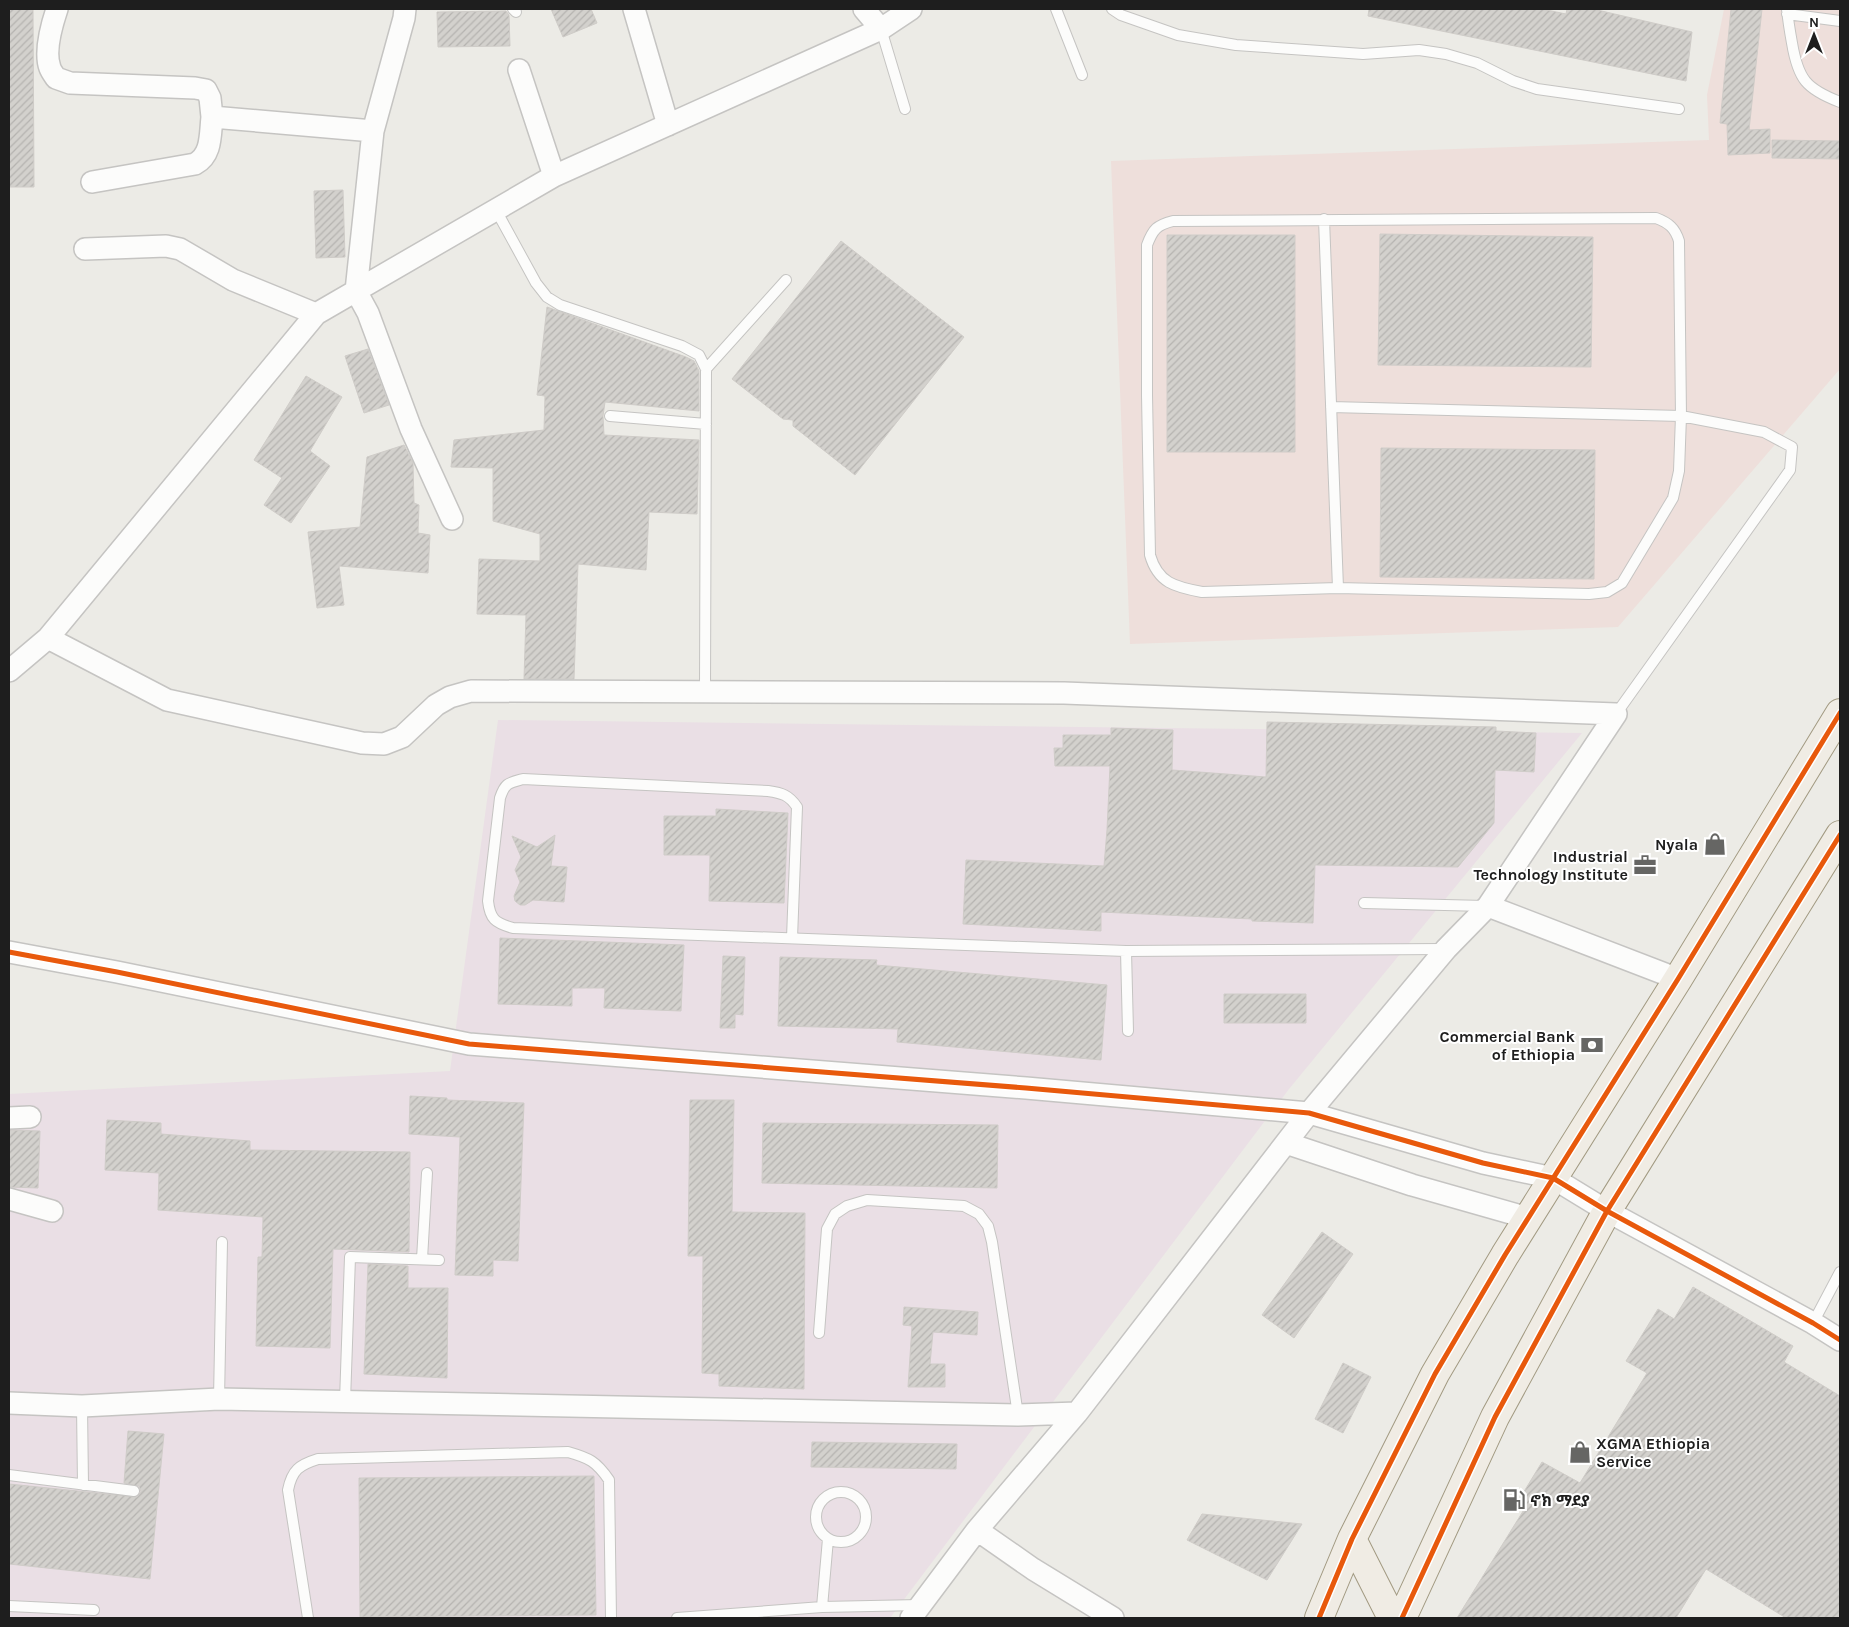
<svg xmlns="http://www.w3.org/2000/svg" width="1849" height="1627" viewBox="0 0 1849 1627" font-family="Karla,'Noto Sans Ethiopic',sans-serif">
	<defs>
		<pattern id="building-hatch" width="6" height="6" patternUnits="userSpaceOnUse" patternTransform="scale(1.25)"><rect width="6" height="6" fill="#d3d1cd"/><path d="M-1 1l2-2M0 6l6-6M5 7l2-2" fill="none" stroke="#b5b3b0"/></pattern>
	</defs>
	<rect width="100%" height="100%" fill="#ecebe6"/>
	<path fill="#eedfdb" d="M1724 9H1840V369L1618 627 1130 644 1111 161 1709 140 1707 95Z"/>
	<path fill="#eadfe5" d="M498 720 1582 733 1289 1089 890 1618H9V1094L450 1071Z"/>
	<path fill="url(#building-hatch)" stroke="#cfccc8" d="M9 9H33L34 187H9Z
		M551 9H591L597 23 563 37Z
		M1369 9H1542L1566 14 1567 9H1593L1692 32 1686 81 1368 16Z
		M1731 9H1762L1749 130 1770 129V153L1728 155 1727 124 1720 123Z
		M506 11 509 15 510 46 438 47 437 12Z
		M1772 140 1840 141V159L1772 158Z
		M343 190 345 257 316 258 314 191Z
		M1380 234 1593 237 1591 367 1378 365Z
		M1167 235H1295V452H1167Z
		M841 241 964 337 855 475 793 426V420L783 419 732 379Z
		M547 307 686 357 694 361 699 371V411L605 402 603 416 604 435 699 440 697 514 649 512 646 570 578 564 574 679H524L526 615 477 614 479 559 540 561V534L493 521V468L451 467 454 440 544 430 545 396 537 395Z
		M368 349 389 405 364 413 345 356Z
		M306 376 342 397 310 451 330 466 291 523 264 505 282 478 254 460Z
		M404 445 413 463 414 503 419 505 418 533 430 535 428 573 339 566 344 605 317 608 308 532 360 527 367 457Z
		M1381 448 1595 450 1594 579 1380 577Z
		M1267 722 1496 727V731L1536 733 1534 772 1495 770 1494 823 1458 867 1315 865 1313 923 1252 921V919L1101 912V931L963 924 966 860 1104 866 1107 830 1110 766H1055L1054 748H1063V735H1111V728L1173 730 1172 770 1266 777Z
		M716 809 788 813 784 903 709 901 710 855H664V816H716Z
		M555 835 551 866 567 867 564 902 533 900 525 905H520L515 901 514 896 520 882 515 870 521 857 512 836 537 847Z
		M500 938 684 945 681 1011 604 1008 605 988H572V1006L498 1004Z
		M723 956 745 957 743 1015 735 1014V1028H720Z
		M780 957 877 960 876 965 1107 985 1101 1060 897 1042 898 1029 778 1026Z
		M1224 994H1306V1023H1224Z
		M410 1096 447 1098V1100L524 1103 518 1261 493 1260V1276L455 1275 460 1137 409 1134Z
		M690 1100H734L732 1212 805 1213 804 1389 719 1386V1374L702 1373 703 1256H688Z
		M107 1120 161 1123V1134L250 1141V1150L410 1152 409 1252 333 1249 330 1348 256 1346 258 1257H262L263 1217 158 1210 159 1173 105 1170Z
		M763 1123 998 1125 997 1188 762 1183Z
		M9 1130 40 1131 38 1188 9 1187Z
		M1322 1232 1353 1254 1294 1338 1262 1315Z
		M368 1264 408 1266V1288H448L447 1378 364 1374Z
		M1693 1287 1793 1346 1784 1362 1840 1396V1618H1786L1706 1569 1676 1618H1457L1525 1508 1517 1503 1542 1462 1580 1483 1647 1373 1626 1361 1658 1309 1674 1319Z
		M904 1307 978 1312 977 1335 933 1332 930 1364H945V1387H908L912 1326 903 1325Z
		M1343 1363 1371 1377 1343 1433 1315 1419Z
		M128 1431 164 1434 150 1579 9 1564V1484L137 1497 141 1492 139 1486 124 1483Z
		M812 1442 957 1444 956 1469 811 1467Z
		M594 1476 596 1615 360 1617 359 1478Z
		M1202 1514 1302 1524 1267 1580 1187 1540Z"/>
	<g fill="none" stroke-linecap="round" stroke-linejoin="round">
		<defs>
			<path id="lane" d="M513 9 516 12
				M1056 9 1082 75
				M1112 9 1121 15 1178 35 1236 45 1363 54 1419 50 1446 54 1477 63 1513 81 1537 89 1679 109
				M1787 9C1788 20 1790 32 1792 43 1798 79 1806 89 1840 102
				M1787 14 1840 21
				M881 29 905 109
				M496 210 536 283 547 297 560 305 682 346 699 355 706 369 705 692
				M1656 218C1669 223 1675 228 1679 241L1681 416 1679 471 1673 498 1622 583 1607 592 1589 594 1338 588 1202 592C1175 587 1158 583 1150 555L1147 395V245C1153 229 1157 225 1173 221Z
				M1324 219 1338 588
				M706 369 786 280
				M1331 407 1681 416 1764 432 1792 447 1790 470 1616 714
				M610 416 706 424
				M1364 903 1485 906
				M792 938 797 807C789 795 782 793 768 791L523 779C508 783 505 783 500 798L488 901C490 919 495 923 513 928L1126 951 1445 949
				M1126 951 1128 1031
				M422 1259 427 1173
				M1813 1323 1840 1272
				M819 1333 827 1229 835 1214 847 1206 867 1200 964 1206 979 1214 988 1226 992 1242 1018 1415
				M219 1399 222 1242
				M345 1401 350 1257 439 1260
				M82 1406 83 1485
				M9 1475 134 1491
				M816 1517a25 25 0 1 1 50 0a25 25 0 1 1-50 0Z
				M9 1606 94 1610
				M822 1607 828 1539
				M308 1618 288 1490C292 1470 299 1465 318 1459L568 1452C589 1458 596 1461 609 1480L611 1618
				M677 1618 822 1607 920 1605"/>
			<path id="street" d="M57 9C52 24 44 52 50 68 51 71 54 75 56 78L70 83 195 88 206 90 210 98 212 117 373 131
				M405 9 404 18 373 131 356 291 368 313 411 429 452 519
				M634 9 668 125
				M864 9 881 29
				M519 70 554 176
				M92 182 195 164C212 155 210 135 212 117
				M85 249 166 246 180 249 233 280 316 314
				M48 638 167 700 362 743 384 744 402 737 436 705 450 697 471 691 1064 693 1616 714
				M9 671 48 638 316 314 554 176 881 29 911 9
				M1488 906 1678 979
				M9 952 117 972 469 1044 1026 1088 1309 1113 1483 1163 1553 1178 1607 1211 1813 1323 1840 1340
				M9 1118 30 1117
				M1286 1143 1412 1185 1528 1218
				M9 1199 52 1211
				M9 1403 82 1406 219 1399 1018 1415 1077 1413
				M977 1530 1033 1569 1113 1618
				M911 1618 977 1530 1077 1413 1309 1113 1446 949 1488 906 1616 714"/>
			<path id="primary" d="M1352 1539 1392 1618
				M1319 1618 1352 1539 1435 1374 1505 1255 1678 979 1840 713
				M1402 1618 1495 1417 1607 1211 1840 835"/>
		</defs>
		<use href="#lane" stroke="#c5c4c2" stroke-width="12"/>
		<use href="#street" stroke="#c5c4c2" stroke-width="24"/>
		<use href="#primary" stroke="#a29a82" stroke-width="30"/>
		<use href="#lane" stroke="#fcfcfb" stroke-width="10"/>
		<use href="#street" stroke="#fcfcfb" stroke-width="21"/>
		<use href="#primary" stroke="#f0ece4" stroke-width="28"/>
		<defs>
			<path id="cycleway" d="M9 952 117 972 469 1044 1026 1088 1309 1113 1483 1163 1553 1178 1607 1211 1813 1323 1840 1340
				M1319 1618 1352 1539 1435 1374 1505 1255 1678 979 1840 713
				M1402 1618 1495 1417 1607 1211 1840 835"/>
		</defs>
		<use href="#cycleway" stroke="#fff" stroke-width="8"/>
		<use href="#cycleway" stroke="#e8590c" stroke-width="5"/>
	</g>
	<defs>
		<symbol id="shop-bare" viewBox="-9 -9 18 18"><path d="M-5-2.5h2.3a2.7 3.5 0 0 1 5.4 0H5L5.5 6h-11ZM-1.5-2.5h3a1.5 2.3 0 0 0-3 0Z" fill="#666664" stroke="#fff" stroke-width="2.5" paint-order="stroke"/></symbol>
		<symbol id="office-bare" viewBox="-9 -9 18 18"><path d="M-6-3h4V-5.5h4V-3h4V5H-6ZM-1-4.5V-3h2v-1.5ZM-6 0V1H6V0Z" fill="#666664" stroke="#fff" stroke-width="2.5" paint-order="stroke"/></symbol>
		<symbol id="bank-bare" viewBox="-9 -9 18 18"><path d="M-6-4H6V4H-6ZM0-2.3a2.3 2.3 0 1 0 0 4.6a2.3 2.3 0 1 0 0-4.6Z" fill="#666664" stroke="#fff" stroke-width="2.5" paint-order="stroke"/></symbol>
		<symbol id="fuel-bare" viewBox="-9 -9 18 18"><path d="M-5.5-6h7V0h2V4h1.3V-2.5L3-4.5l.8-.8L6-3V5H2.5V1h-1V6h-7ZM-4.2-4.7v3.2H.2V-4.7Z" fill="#666664" stroke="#fff" stroke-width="2.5" paint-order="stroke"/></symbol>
	</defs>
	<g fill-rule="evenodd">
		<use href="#shop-bare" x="1699" y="828" width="32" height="32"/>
		<use href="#office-bare" x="1629" y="849" width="32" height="32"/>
		<use href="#bank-bare" x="1576" y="1029" width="32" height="32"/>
		<use href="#shop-bare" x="1564" y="1436" width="32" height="32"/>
		<use href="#fuel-bare" x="1498" y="1484" width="32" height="32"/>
	</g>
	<g text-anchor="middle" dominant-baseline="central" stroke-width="4" stroke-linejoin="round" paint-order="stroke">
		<g font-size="16" font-weight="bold" fill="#1e1e1e" stroke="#fff" text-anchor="end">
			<text x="1698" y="844">Nyala</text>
			<text x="1628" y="856">Industrial<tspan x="1628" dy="18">Technology Institute</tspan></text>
			<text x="1575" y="1036">Commercial Bank<tspan x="1575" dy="18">of Ethiopia</tspan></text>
			<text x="1596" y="1443" text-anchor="start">XGMA Ethiopia<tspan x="1596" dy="18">Service</tspan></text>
			<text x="1530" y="1500" text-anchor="start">ኖክ ማደያ</text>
		</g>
	</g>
	<rect width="1849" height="1627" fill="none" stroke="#1e1e1e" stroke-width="20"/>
	<g transform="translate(1814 35)" stroke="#ffffff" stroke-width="4" paint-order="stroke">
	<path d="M0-4L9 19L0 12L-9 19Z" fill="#1e1e1e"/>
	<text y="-8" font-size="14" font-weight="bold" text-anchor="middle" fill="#1e1e1e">N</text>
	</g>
</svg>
